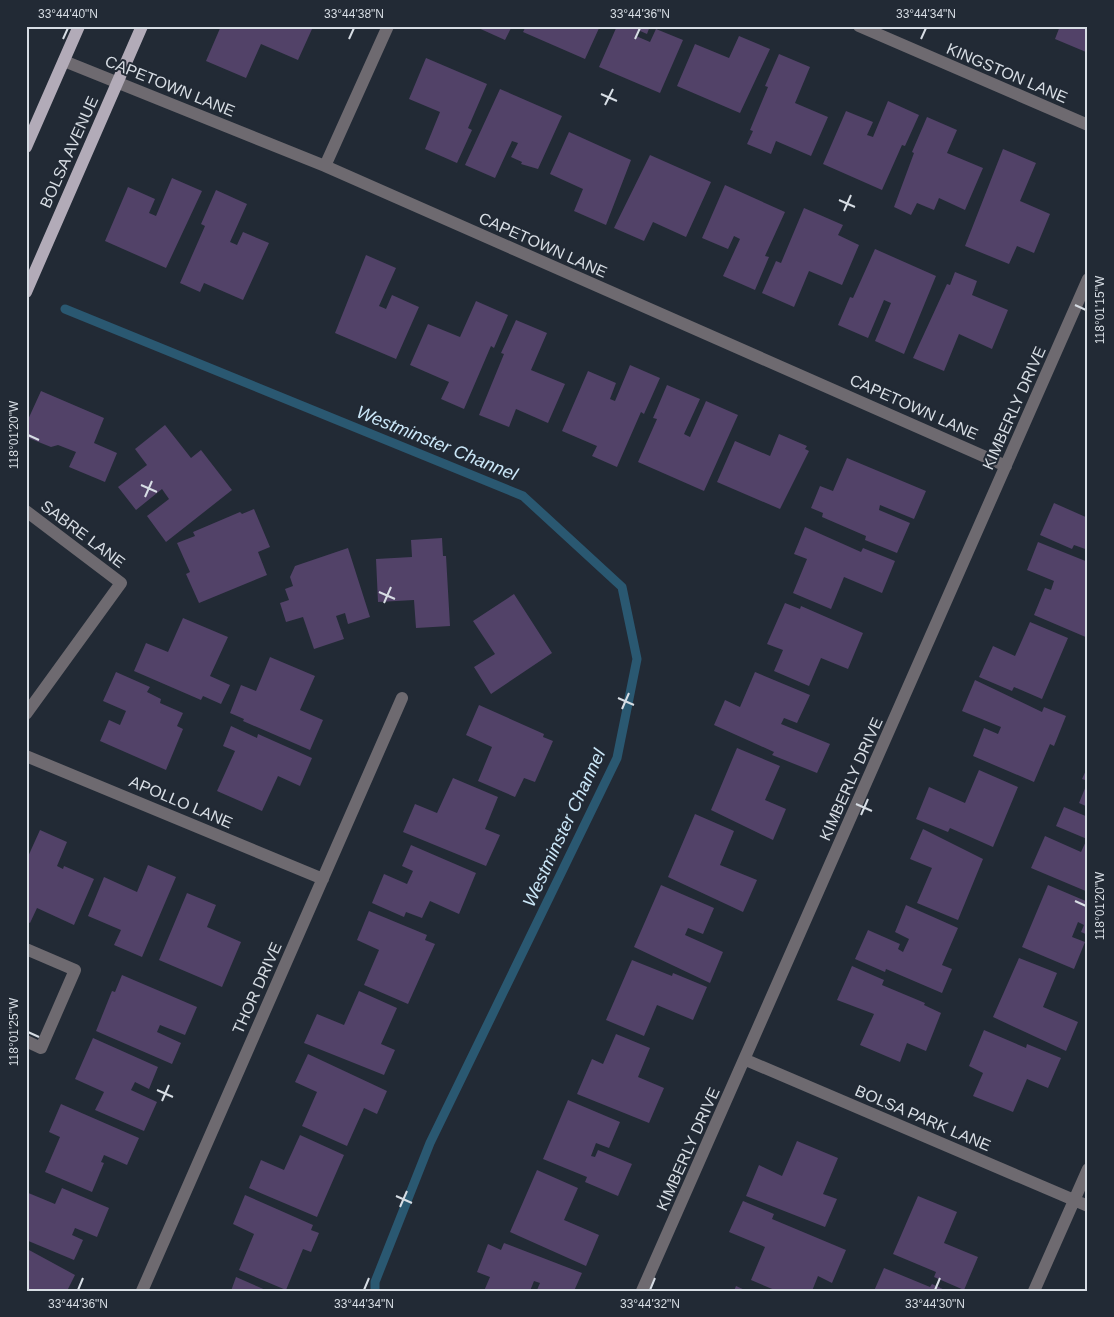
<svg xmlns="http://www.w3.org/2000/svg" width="1114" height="1317" viewBox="0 0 1114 1317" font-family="Arial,sans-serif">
	<rect width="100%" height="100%" fill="#222a35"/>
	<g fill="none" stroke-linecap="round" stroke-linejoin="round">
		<path stroke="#2a5871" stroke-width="9" d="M65 309 523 496 622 587 637 659 617 758 430 1143 375 1282V1291"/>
	</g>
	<path fill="#524268" d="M221 26H306L312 29 298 60 261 44 246 78 206 61Z
		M474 26H512L505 40Z
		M526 26H600L585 59 523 32Z
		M617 26H650L647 34 638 30 636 36 650 42 656 29 683 40 660 93 599 67Z
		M1060 26H1088L1086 52 1055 39Z
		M739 36 770 49 740 113 677 86 695 44 729 58Z
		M779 54 810 67 795 103 828 117 811 156 776 141 771 154 747 144 753 131 750 130 768 87 765 86Z
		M426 58 487 84 468 128 472 130 457 163 425 149 440 112 409 99Z
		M500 89 562 116 538 169 521 164 522 162 511 157 518 143 512 141 495 178 465 165Z
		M888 101 919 115 905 146 902 145 882 190 823 164 846 111 873 122 867 135 873 137Z
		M927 117 957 130 947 153 983 168 965 210 939 198 934 210 917 203 911 215 894 207 914 153 912 152Z
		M569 132 631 160 606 225 574 211 583 189 550 174Z
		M1003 149 1036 163 1020 201 1050 214 1034 253 1017 246 1009 264 965 246Z
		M650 155 711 182 686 237 653 222 644 241 614 228Z
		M172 178 202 191 166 268 105 241 128 187 155 199 149 213 156 216Z
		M725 185 785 212 765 256 769 257 755 290 723 276 740 239 734 236 728 249 702 238Z
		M216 190 247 204 230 242 237 245 243 232 269 243 243 300 204 283 200 292 180 283 205 226 201 224Z
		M804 208 843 225 838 235 859 245 842 285 809 271 794 307 762 293 776 261 781 263Z
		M875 249 936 276 904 354 875 341 891 303 884 300 868 338 838 325 850 297 853 298Z
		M366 255 396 268 379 306 386 309 392 295 419 307 396 359 335 333Z
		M955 272 977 281 972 295 1008 310 992 349 959 334 944 371 913 358 947 284 950 285Z
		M476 301 508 315 494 348 491 346 464 409 441 399 449 382 410 365 428 324 460 337Z
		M516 320 547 333 531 370 565 384 548 423 516 409 509 427 479 415 504 354 501 353Z
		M630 365 660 378 644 414 641 412 617 467 592 456 597 446 562 431 588 371 616 383 610 399 615 401Z
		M667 385 700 399 684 434 690 437 706 401 738 415 704 491 638 462 657 419 653 418Z
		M41 391 104 418 94 443 117 453 105 482 69 467 76 452 58 445 51 447 26 437V424Z
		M165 425 191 458 201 450 232 490 166 542 147 516 169 499 162 489 136 510 118 487 147 465 135 449Z
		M779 434 807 446 805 449 809 451 780 509 717 482 735 441 770 456Z
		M847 458 926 491 914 519 880 505 879 510 910 523 897 553 865 540 866 536 822 517 823 513 811 508 820 486 833 491Z
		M1054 503 1088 518V550L1074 545 1072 549 1040 535Z
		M254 509 270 547 258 552 267 575 199 603 186 574 190 572 177 543 195 536 193 532 240 512 242 514Z
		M805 527 861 552 863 548 895 561 882 593 844 577 831 609 793 593 807 559 794 554Z
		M442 538 443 556H446L450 626 416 628 414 600 378 602 376 559 412 557 411 540Z
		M1038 542 1088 562V638L1034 615 1045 588 1051 590 1054 581 1027 570Z
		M348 548 370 617 348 624 345 613 336 616 344 639 314 649 303 617 286 622 280 603 289 600 285 589 293 586 290 577 295 566Z
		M514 594 552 653 491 694 474 667 495 654 473 621Z
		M785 603 800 609 801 606 863 633 848 669 821 658 809 686 774 671 783 650 767 644Z
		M183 618 228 637 210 676 230 685 221 704 203 696 201 700 134 671 146 643 168 652Z
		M1030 622 1068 638 1042 699 1014 687 1012 691 979 677 993 646 1015 656Z
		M270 657 315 676 300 710 323 720 310 750 243 721 244 719 230 713 241 685 256 691Z
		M116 672 150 687 147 692 161 699 160 703 183 713 177 726 183 729 166 770 100 741 109 720 120 725 126 711 103 701Z
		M755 672 810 695 797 723 784 718 781 724 830 744 817 773 772 755 774 752 714 725 725 700 740 707Z
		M975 680 1042 712 1044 707 1066 716 1054 746 1050 744 1034 782 973 756 984 728 998 734 1001 727 962 711Z
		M479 705 544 734 543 737 553 741 535 782 524 778 515 797 478 781 492 747 466 735Z
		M231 726 257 738 258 734 312 758 300 786 278 776 262 811 217 791 235 751 223 746Z
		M737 748 780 766 765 800 786 809 773 840 711 810Z
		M1088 766V807L1079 803 1088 781 1082 779Z
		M979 770 1018 787 993 847 950 828 948 832 916 819 929 787 965 803Z
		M453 778 498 797 485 829 500 835 486 866 403 832 415 804 437 813Z
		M1064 807 1088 817V892L1031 868 1045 836 1081 852 1087 839 1056 826Z
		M695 814 734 831 720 865 757 880 743 912 668 877Z
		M923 829 983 859 958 920 917 903 932 868 910 859Z
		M40 830 67 842 57 866 63 869 64 866 94 879 74 925 37 908 30 923 26 921V861Z
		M411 845 476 873 459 914 430 901 422 918 406 912 404 917 372 903 384 874 407 884 413 871 402 866Z
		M148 865 176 877 142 957 114 945 121 930 88 916 104 877 137 892Z
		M661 885 714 908 703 934 688 928 685 935 723 952 710 983 634 947Z
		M1048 885 1088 902V935L1081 932 1084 925 1078 922 1072 937 1085 942 1074 969 1022 947Z
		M187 893 216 905 207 927 241 942 222 987 159 960Z
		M906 905 958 928 942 965 952 969 942 993 886 969 885 972 855 959 868 930 900 944 898 949 903 952 909 939 895 932Z
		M369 911 427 935 425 940 435 944 408 1004 364 985 379 950 357 940Z
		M1019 958 1057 973 1043 1007 1078 1022 1066 1051 993 1017Z
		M632 960 672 976 673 973 707 987 693 1020 657 1005 644 1036 606 1020Z
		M852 966 884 980 882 985 925 1003 924 1005 941 1013 926 1051 907 1043 900 1062 860 1045 874 1014 837 1000Z
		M122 975 197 1007 185 1035 160 1025 157 1032 181 1043 172 1064 96 1031 112 991 115 992Z
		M359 991 397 1008 381 1044 395 1050 384 1075 304 1043 317 1014 344 1025Z
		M984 1030 1026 1048 1027 1044 1061 1058 1048 1088 1027 1079 1013 1112 973 1096 983 1073 969 1066Z
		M616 1034 650 1048 638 1077 664 1088 649 1123 577 1094 592 1059 603 1064Z
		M93 1038 158 1067 149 1089 135 1082 131 1090 157 1102 144 1131 95 1110 104 1092 75 1079Z
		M308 1054 387 1091 377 1114 364 1108 347 1146 302 1126 317 1092 295 1082Z
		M568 1100 620 1122 609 1148 596 1143 591 1156 595 1157 598 1150 632 1164 618 1196 585 1182 587 1177 543 1159Z
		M61 1104 139 1138 127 1165 104 1155 101 1162 104 1163 92 1192 45 1172 60 1137 49 1132Z
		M300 1135 344 1155 317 1217 249 1188 261 1160 284 1170Z
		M797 1141 838 1158 823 1194 837 1199 825 1227 746 1196 759 1165 782 1176Z
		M537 1170 578 1188 564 1220 599 1235 586 1266 510 1232Z
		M62 1188 109 1208 97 1237 75 1228 72 1235 83 1240 74 1260 26 1240V1192L55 1204Z
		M245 1195 313 1225 311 1230 319 1233 311 1252 303 1249 286 1290 239 1270 254 1234 233 1224Z
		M918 1196 957 1212 944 1243 978 1257 964 1290 934 1277 936 1272 893 1254Z
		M743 1201 774 1214 772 1219 846 1250 832 1283 818 1276 812 1291H777L751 1280 765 1247 729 1232Z
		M504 1243 582 1273 574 1291H540L537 1290 540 1283 534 1281 530 1291H484L490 1277 477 1272 488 1244 501 1250Z
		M29 1250 75 1275 67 1291H26V1255Z
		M884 1268 930 1287 932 1284 947 1291H874Z
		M236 1277 268 1291H231Z
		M736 1286 747 1291H734Z"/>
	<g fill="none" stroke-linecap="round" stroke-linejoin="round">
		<path stroke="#6e6a70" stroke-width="12" d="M859 26 1088 125
			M64 61 325 166 1006 466
			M325 166 388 26
			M26 511 121 583 26 714
			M26 756 323 879
			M26 949 75 970 41 1048 26 1041
			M746 1060 1088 1206
			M142 1291 402 698
			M642 1291 1088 279
			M1034 1291 1088 1169"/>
		<path stroke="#b2abb8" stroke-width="12" d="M26 147 79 26
			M26 292 142 26"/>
	</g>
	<path fill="none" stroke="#d7dde4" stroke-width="2" d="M63 39 68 28M349 39 354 28M635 39 640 28M921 39 926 28M601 94 617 101M605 105 613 89M839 200 855 207M844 211 851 195M1075 305 1086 310M28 435 39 440M141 485 157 492M145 497 152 481M379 592 395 599M384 603 391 587M618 698 634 705M622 709 629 693M856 804 872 811M861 815 868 799M1075 901 1086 906M28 1032 39 1037M157 1090 173 1097M162 1101 169 1085M396 1196 412 1203M400 1207 407 1191M78 1290 83 1278M364 1290 369 1278M650 1290 655 1278M935 1290 940 1278"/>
	<g text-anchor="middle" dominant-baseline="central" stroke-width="4" stroke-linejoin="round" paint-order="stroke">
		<g font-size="16" fill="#d7dde4" stroke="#222a35">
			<text transform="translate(1007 73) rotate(23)">KINGSTON LANE</text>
			<text transform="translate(170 86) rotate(22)">CAPETOWN LANE</text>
			<text transform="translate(69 152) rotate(-66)">BOLSA AVENUE</text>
			<text transform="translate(543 245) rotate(24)">CAPETOWN LANE</text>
			<text transform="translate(914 407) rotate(24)">CAPETOWN LANE</text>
			<text transform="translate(1014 408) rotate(-66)">KIMBERLY DRIVE</text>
			<text transform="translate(83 534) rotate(37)">SABRE LANE</text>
			<text transform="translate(851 779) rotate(-66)">KIMBERLY DRIVE</text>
			<text transform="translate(181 802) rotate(23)">APOLLO LANE</text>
			<text transform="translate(257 988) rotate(-66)">THOR DRIVE</text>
			<text transform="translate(923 1118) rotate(23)">BOLSA PARK LANE</text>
			<text transform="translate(688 1149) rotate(-66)">KIMBERLY DRIVE</text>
		</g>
		<g font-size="18" font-style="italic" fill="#cbe7f8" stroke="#222a35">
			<text transform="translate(437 443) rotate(22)">Westminster Channel</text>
			<text transform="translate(564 828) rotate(-65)">Westminster Channel</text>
		</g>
	</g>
	<rect width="1114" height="1317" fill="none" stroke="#222a35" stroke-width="55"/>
	<rect x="28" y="28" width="1058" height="1262" fill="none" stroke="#d7dde4" stroke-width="2"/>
	<g font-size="12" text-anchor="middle" fill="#d7dde4">
		<text x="68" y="18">33°44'40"N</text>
		<text x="354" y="18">33°44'38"N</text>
		<text x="640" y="18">33°44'36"N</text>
		<text x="926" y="18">33°44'34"N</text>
		<text transform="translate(1100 310) rotate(-90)" y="4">118°01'15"W</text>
		<text transform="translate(14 435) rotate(-90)" y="4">118°01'20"W</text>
		<text transform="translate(1100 906) rotate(-90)" y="4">118°01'20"W</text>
		<text transform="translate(14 1032) rotate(-90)" y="4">118°01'25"W</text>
		<text x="78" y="1308">33°44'36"N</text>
		<text x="364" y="1308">33°44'34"N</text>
		<text x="650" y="1308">33°44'32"N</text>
		<text x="935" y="1308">33°44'30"N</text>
	</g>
</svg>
